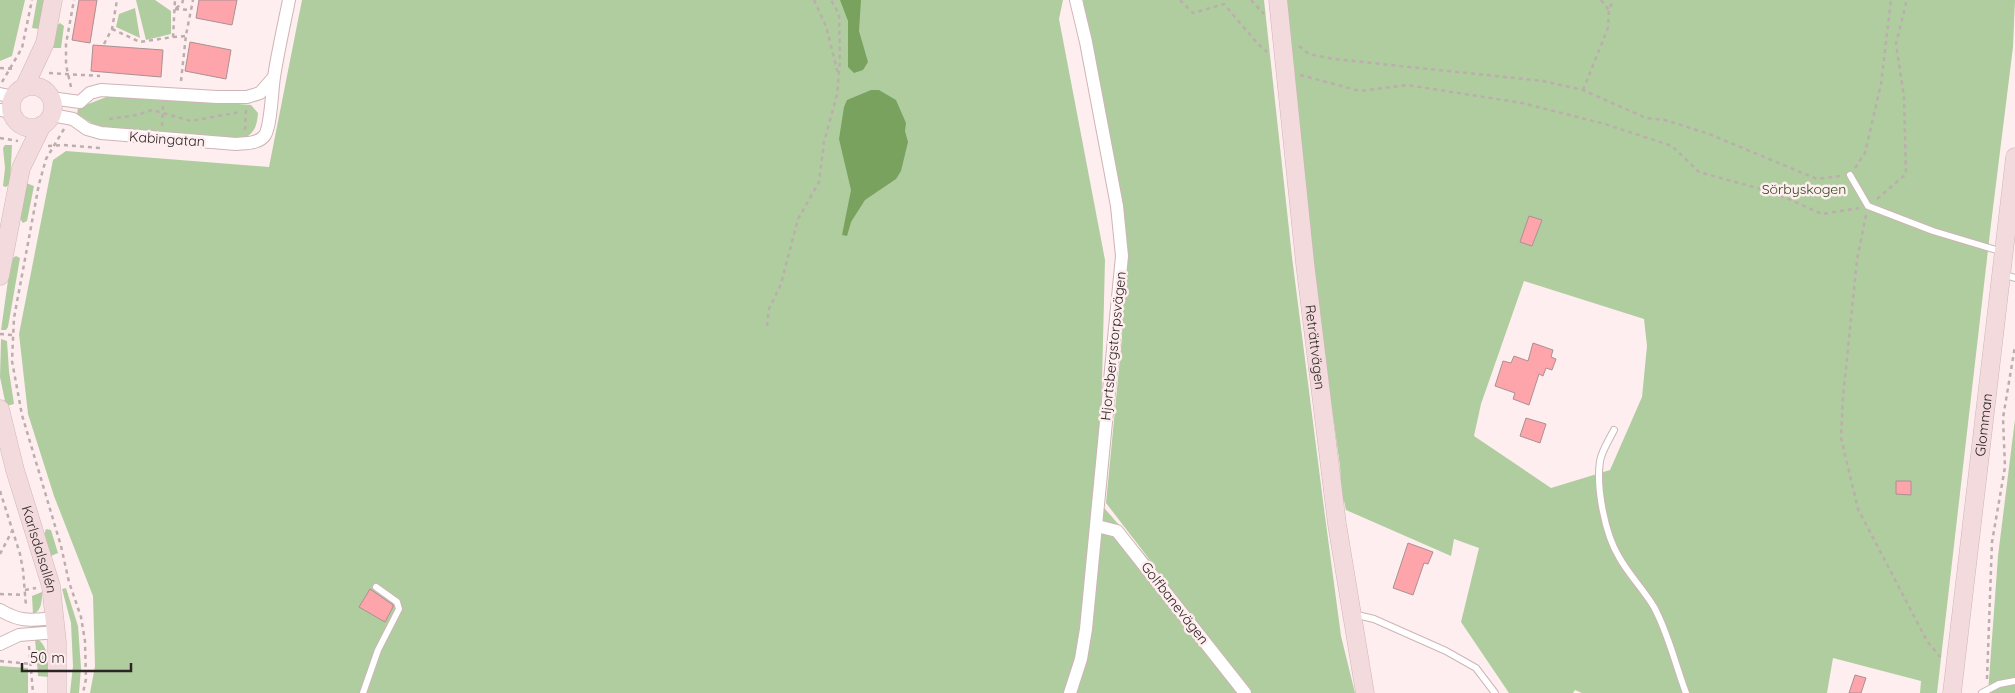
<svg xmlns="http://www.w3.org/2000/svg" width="2015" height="693" viewBox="0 0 2015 693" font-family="Quicksand,sans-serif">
	<rect width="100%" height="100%" fill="#ffeeef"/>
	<path fill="#b0cda0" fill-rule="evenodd" d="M0 0H25L12 56 0 61Z
		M37 0H45L39 29 32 28Z
		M136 0H155L171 11V34L146 40Z
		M302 0H1063L1059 19 1105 260 1099 502 1153 564 1106 503 1122 337 1124 232 1083 0H1264L1292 257 1323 501 1341 636 1355 693H90L95 666 93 596 54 496 28 414 19 334 53 160 66 151 269 167Z
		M1284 0H2015L2013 47 1991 224 1937 693H1920L1921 681 1833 658 1827 693H1582L1575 690 1573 693H1509L1461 622 1479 548 1454 539 1451 556 1346 510 1344 501 1342 500 1340 466 1319 315ZM1524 281 1644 319 1647 346 1642 397 1610 470 1551 488 1474 436 1481 404Z
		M135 8 140 38 116 27 119 14Z
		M60 23 64 26 61 48H53L55 27Z
		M114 94 251 105 258 113C257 127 254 135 240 140L111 130 93 124 77 114 78 108Z
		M5 145H12L10 184 6 187 3 186 5 168 3 148Z
		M26 183 34 186 27 221 23 223 18 216Z
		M16 256 20 258 8 327 6 330H1L11 259Z
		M1 339 7 341 9 371 14 404 6 406 0 377Z
		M2015 419V693H1988L1998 556Z
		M46 529 51 530 58 553 51 556 44 535Z
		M66 588 78 626 81 668 79 693H70L73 666 71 623 62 589Z
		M42 592C42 600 42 611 33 614L32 596Z
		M37 638C49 648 49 662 49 677L38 676 35 639Z
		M0 666 28 668V693H0Z"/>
	<path fill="#78a25d" d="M840 0H861L859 31 868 62 863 70 854 73 848 67V21Z
		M871 90H879L896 100 906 123 905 131 908 142 901 171 896 179 865 200 851 222 847 236 842 235 851 190 839 139 844 107 847 100Z"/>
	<path fill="#fea4ab" stroke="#a99192" d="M79 0H97L90 43 72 40Z
		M199 0H237L232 25 196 18Z
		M190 42 231 50 226 79 185 71Z
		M93 45 163 50 161 77 91 71Z
		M1529 216 1542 220 1532 246 1520 242Z
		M1533 343 1553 350 1551 357 1556 359 1552 370 1546 368 1543 376 1539 374 1529 405 1513 399 1515 393 1495 386 1503 361 1511 363 1514 356 1528 361Z
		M1526 418 1546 424 1540 443 1520 436Z
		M1896 481H1911V495L1896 494Z
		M1408 543 1433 552 1428 564 1424 563 1413 595 1393 588Z
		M370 589 393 605V607L385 622 359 607Z
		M1855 675 1866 678 1861 693H1849Z"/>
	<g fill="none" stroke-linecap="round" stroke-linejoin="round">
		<defs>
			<path id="lane" d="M1850 175 1868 206 1933 231 2003 252
				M2002 274 2015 278
				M1614 430C1609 440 1602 450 1600 461 1596 488 1605 534 1619 557 1629 575 1644 590 1654 607 1669 635 1675 664 1686 693
				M1353 614 1374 619 1446 651 1476 668 1495 693
				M363 693 378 650 399 609 397 602 376 587
				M1982 693 1999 684 2015 681"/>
			<path id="street" d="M0 94 14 97
				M51 98 80 102 90 93 101 90 217 97H247L260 93 274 77
				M0 110 13 112
				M52 115 73 119 87 129 101 133 236 144C245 143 259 144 265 135 271 125 272 89 274 77 278 51 284 25 289 0
				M1097 526 1117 531 1245 693
				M0 610C22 623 31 620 55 618
				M0 644 19 635 57 632
				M1070 693 1081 659 1086 629 1122 256 1117 206 1086 42 1076 0"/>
			<g id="secondary">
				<path id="s1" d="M1278 0 1305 263 1337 524 1365 693"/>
				<circle cx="32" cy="107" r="21"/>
				<path d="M24 88 45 43 53 0"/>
				<path d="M0 276 21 168 42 125"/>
				<path id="s2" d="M0 409 15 470 51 586 57 642V693"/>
				<path id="s3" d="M1952 693 2015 157"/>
			</g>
		</defs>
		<use href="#lane" stroke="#ceb4b6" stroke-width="8"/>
		<use href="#street" stroke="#ceb4b6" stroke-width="14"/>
		<use href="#secondary" stroke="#ceb4b6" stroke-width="19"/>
		<path stroke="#bcadae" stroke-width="2.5" stroke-dasharray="4 4" stroke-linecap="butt" d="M814 0 826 26 838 74
			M1180 0 1193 13 1224 4 1257 43 1267 52
			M1251 0 1264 14
			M1601 0 1609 10
			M176 8 182 4 183 0
			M175 9 191 10
			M112 29 140 42 173 37 175 0
			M173 37 186 36
			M104 44 112 29 117 0
			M1299 46 1309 54 1334 59 1543 81 1583 90 1646 118 1665 120 1709 134 1817 179 1840 176
			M0 68 16 69
			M49 73 100 76
			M1300 75 1360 91 1407 85 1522 103 1605 124 1672 146 1699 172 1775 193 1822 214 1859 208
			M181 81 186 35 193 0
			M2 82 22 48 32 0
			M71 87 66 65V44L74 0
			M1583 90 1608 28 1609 10 1613 0
			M109 119 137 115 152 110 191 121 240 112
			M162 126 163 106
			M64 129 46 159 39 184 14 318 12 361 22 415 61 546 69 582 81 617 85 641 86 679 83 693
			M245 130 246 110
			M0 138 18 141
			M48 146 63 145 100 148
			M1855 168 1865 153 1881 84 1891 0
			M1877 199 1906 174 1904 97 1896 44 1906 3 1909 0
			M1866 215 1857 260 1843 397 1841 438 1858 509 1927 641 1940 657
			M767 326 769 309 781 284 798 219 819 182 824 142 837 95 840 61 839 14 831 0
			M0 334 12 335
			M0 491 20 554 23 570 26 606
			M0 554 12 531
			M25 590 36 588
			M0 594 26 595
			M29 646 33 693
			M0 661 31 664
			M1987 679 1992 542 2005 467 2003 418 2015 346"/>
		<use href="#lane" stroke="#fff" stroke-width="6"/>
		<use href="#street" stroke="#fff" stroke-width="12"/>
		<use href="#secondary" stroke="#f3dbdd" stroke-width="18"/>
	</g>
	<g text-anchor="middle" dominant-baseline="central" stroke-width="5" stroke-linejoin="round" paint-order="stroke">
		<g font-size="14" fill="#2d2424" stroke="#ffeeef">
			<text transform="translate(167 139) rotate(4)">Kabingatan</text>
			<text transform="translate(1113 346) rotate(-84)">Hjortsbergstorpsvägen</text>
			<text stroke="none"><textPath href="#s1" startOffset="349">Reträttvägen</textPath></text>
			<text stroke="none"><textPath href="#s3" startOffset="270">Glomman</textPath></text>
			<text stroke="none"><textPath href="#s2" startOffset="146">Karlsdalsallén</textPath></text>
			<text transform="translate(1175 603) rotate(52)">Golfbanevägen</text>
		</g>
		<g font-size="14" fill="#294514" stroke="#ffeeef">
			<text x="1804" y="189">Sörbyskogen</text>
		</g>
	</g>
	<path d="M22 663v8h109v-8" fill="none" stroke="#2d2424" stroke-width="2.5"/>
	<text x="30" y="663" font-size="15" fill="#2d2424" stroke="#ffeeef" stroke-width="4" paint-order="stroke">50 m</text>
</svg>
